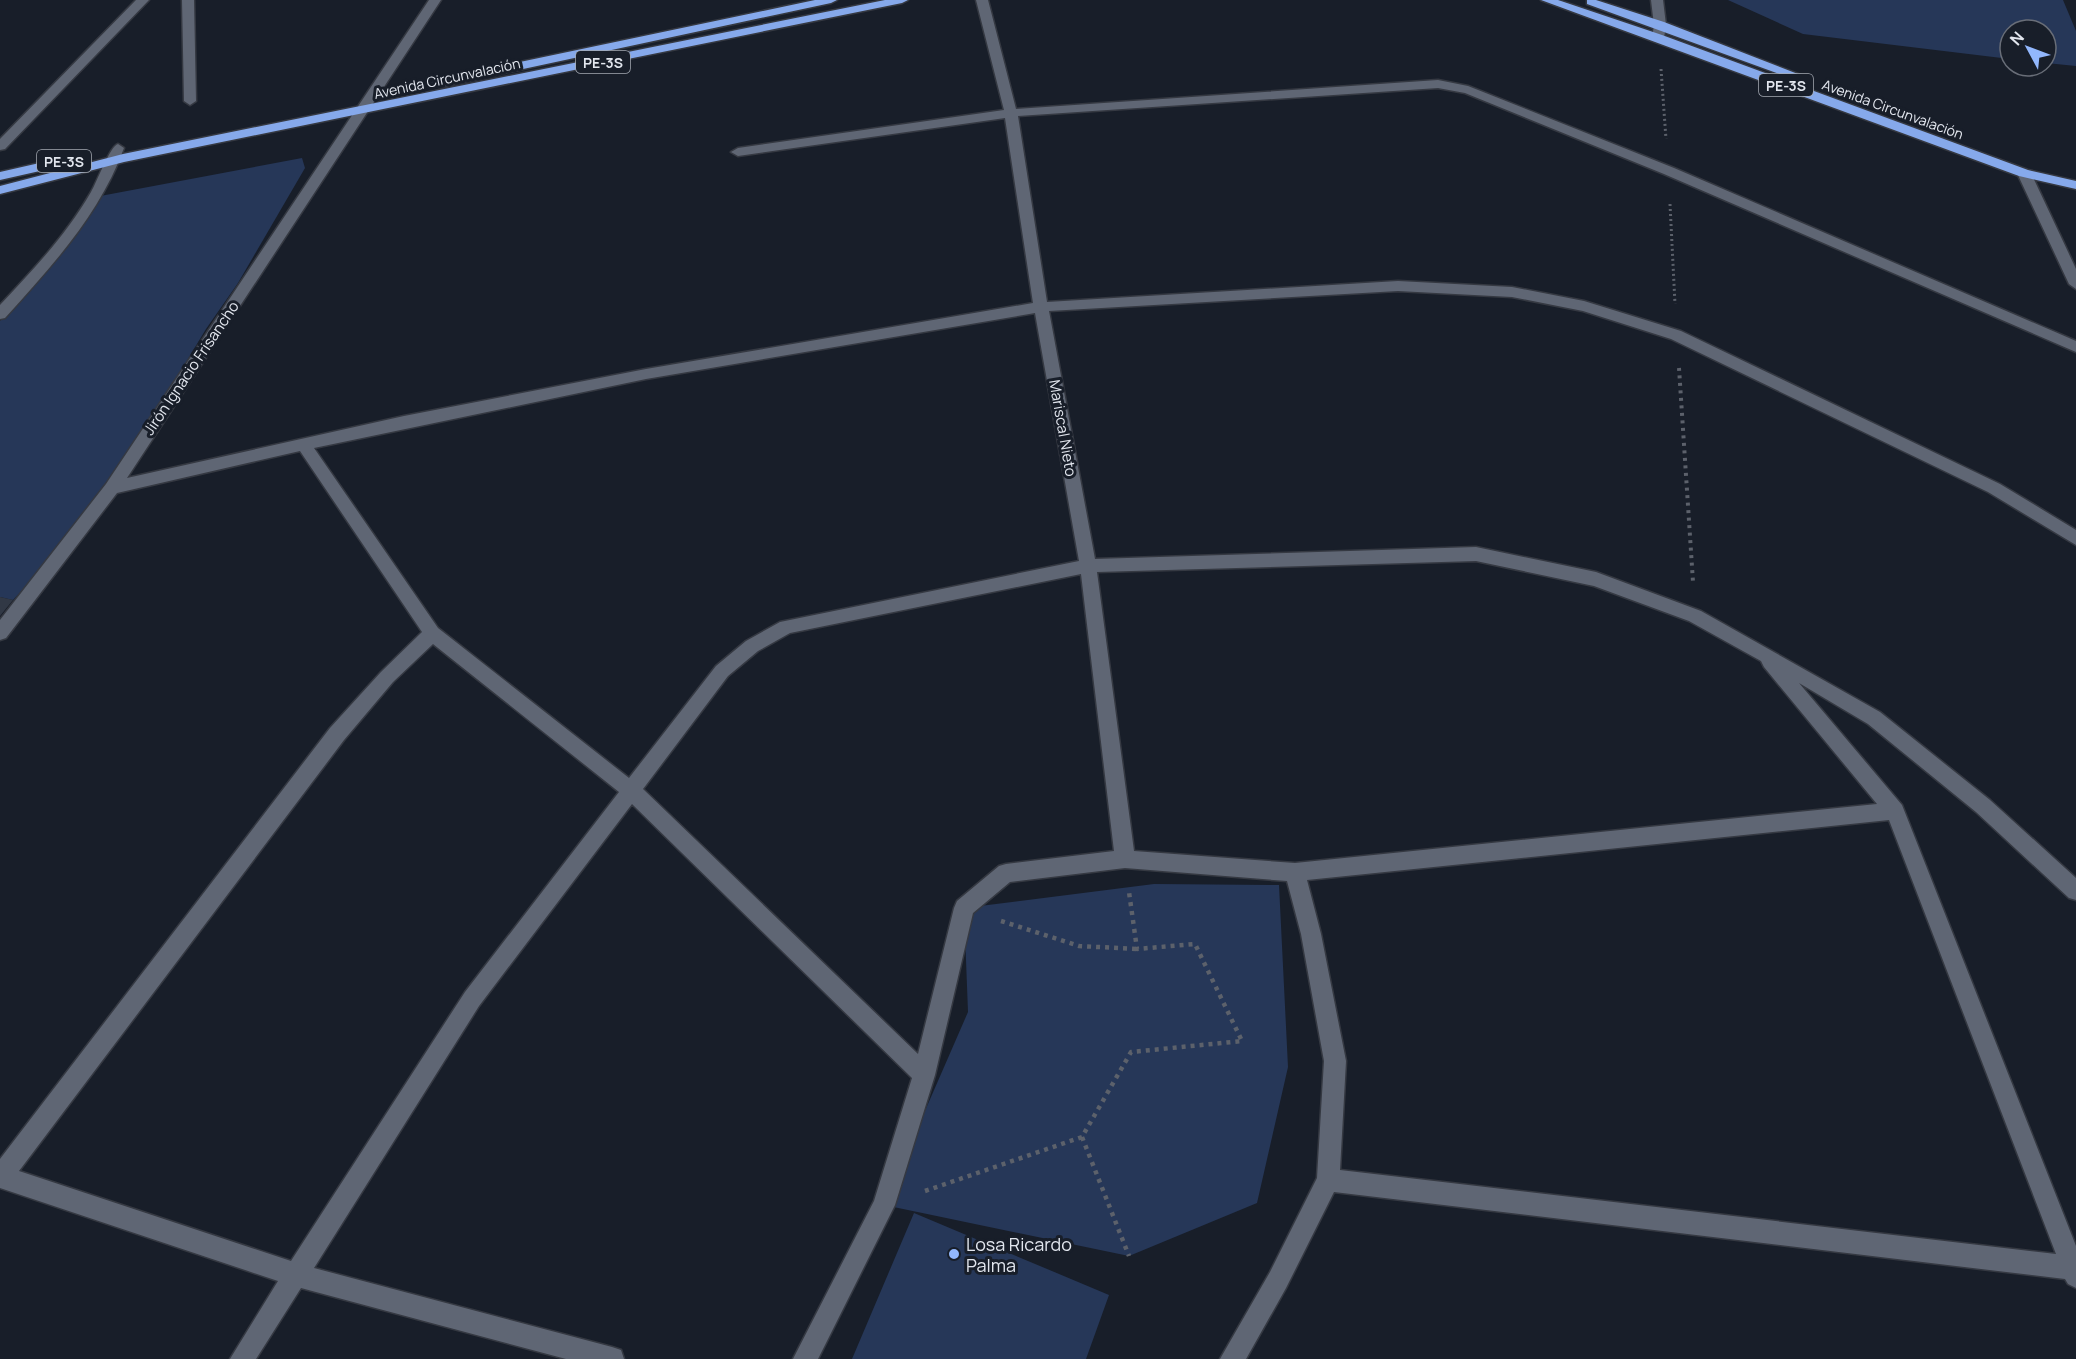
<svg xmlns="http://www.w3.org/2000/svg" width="2076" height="1359" viewBox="0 0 2076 1359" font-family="Manrope,sans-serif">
	<rect width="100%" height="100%" fill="#181e29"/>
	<path fill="#263758" d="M1728 0H2063L2076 31V66L2046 63V30H2010V59L1803 34Z
		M302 158 305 168 238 283 206 329 138 442 72 537 13 600 0 597V321L30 288 95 197Z
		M1154 884 1279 885 1288 1067 1257 1203 1129 1256 884 1205 968 1012 964 908Z
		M914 1213 1109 1295 1086 1359H852Z"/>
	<path fill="#313845" d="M0 597 13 600 0 616Z"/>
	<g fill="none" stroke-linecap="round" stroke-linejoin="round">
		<defs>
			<path id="minor" d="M136 0H149L5 149 0 150V139Z
				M182 0H194L196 101 190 105 184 101Z
				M429 0H441L127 478 404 416 646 369 1033 303 1005 118 738 156 731 152 738 148 1004 110 976 0H988L1016 109 1438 80 1468 86 1674 168 2076 341V352L1664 174 1465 93 1438 88 1018 116 1047 302 1398 281 1512 287 1584 301 1681 331 2000 484 2076 530V545L1988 492 1671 339 1583 311 1512 297 1398 291 1049 311 1095 559 1476 547 1596 572 1701 611 1880 712 1990 800 2076 878V900L2069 898 1976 812 1868 724 1799 683 1902 805 2076 1246V1288L2068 1284 2065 1279 1334 1192 1286 1288 1246 1359H1220L1270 1272 1317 1178 1324 1061 1301 934 1287 881 1125 868 1010 882 973 913 935 1075 895 1205 818 1359H793L874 1201 912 1078 632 804 479 1006 314 1268 612 1347 621 1350 624 1359H566L301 1288 256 1359H230L278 1281 0 1188V1159L330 728 381 672 422 632 300 451 117 493 6 638 0 640V620L106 484ZM1035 313 1079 561 780 622 746 641 716 666 629 778 438 628 314 448 646 379ZM1476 561 1594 586 1689 621 1761 661 1764 667 1877 804 1295 863 1134 851 1097 572ZM1081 574 1114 851 1006 864 999 866 957 901 954 908 918 1054 643 789 728 676 758 651 790 633ZM433 644 619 792 465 992 291 1261 19 1171 344 740 393 682ZM1889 820 2056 1254 1340 1170 1346 1061 1321 934 1307 880Z
				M1651 0H1663L1666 25 1664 38 1658 42 1652 38 1654 25Z
				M118 144 124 148C100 214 52 266 5 318L0 319V305C33 270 67 234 91 192 97 182 110 146 118 144Z
				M2024 169 2031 173 2076 269V289L2069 284 2017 173Z"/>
			<path id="highway" d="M815 0H837L831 3 439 87 433 83 439 79Z
				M885 0H908L902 3 124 162 0 194V186L123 154Z
				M1541 0H1558L1662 35 2028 170 2076 181V189L2019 176Z
				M1587 0H1596L1664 22 1803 76 1797 80 1793 79 1587 4Z
				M57 159 64 163 62 166 0 180V172Z"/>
		</defs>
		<use href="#minor" stroke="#353942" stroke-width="3"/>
		<use href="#highway" stroke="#353942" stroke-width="3"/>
		<path stroke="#5c616b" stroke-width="3" stroke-dasharray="2 3" stroke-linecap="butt" d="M1661 69 1666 139
			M1670 204 1675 304"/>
		<path stroke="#5c616b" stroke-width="4" stroke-dasharray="3 4.5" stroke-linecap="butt" d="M1679 368 1693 582"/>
		<path stroke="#5c616b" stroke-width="4.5" stroke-dasharray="4 5" stroke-linecap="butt" d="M1001 921 1079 946 1137 949
			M1082 1137 1129 1256
			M925 1191 1082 1137 1131 1052 1242 1041 1195 944 1137 949 1129 892"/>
		<use href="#minor" fill="#5f6674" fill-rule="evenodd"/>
		<use href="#highway" fill="#86a9eb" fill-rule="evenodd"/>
	</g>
	<circle fill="#92b7fd" stroke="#181e29" stroke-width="2" cx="954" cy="1254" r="6"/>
	<g text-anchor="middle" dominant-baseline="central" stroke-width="6" stroke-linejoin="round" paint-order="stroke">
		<g fill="#181e29" stroke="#a5aab3" stroke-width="1.5">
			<rect x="576" y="51" width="54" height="22" rx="4.5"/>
			<rect x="1759" y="74" width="54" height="22" rx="4.5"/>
			<rect x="37" y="150" width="54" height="22" rx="4.5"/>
		</g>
		<g font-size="14" font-weight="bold" fill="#e2e6ee">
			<text x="603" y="62">PE-3S</text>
			<text x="1786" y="85">PE-3S</text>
			<text x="64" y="161">PE-3S</text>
		</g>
		<g font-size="14" fill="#e2e6ee" stroke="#181e29">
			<text transform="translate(447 78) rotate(-12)">Avenida Circunvalación</text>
			<text transform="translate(1893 109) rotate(20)">Avenida Circunvalación</text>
		</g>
		<g font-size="15" fill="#e2e6ee" stroke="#181e29">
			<text transform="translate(191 368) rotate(-56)">Jirón Ignacio Frisancho</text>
			<text transform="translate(1063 428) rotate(80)">Mariscal Nieto</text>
		</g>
		<g font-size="18" fill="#e2e6ee" stroke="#181e29" text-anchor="start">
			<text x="966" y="1244">Losa Ricardo<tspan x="966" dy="21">Palma</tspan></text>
		</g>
	</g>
	<g transform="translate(2028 48) rotate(311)"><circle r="28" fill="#181e29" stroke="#696e78" stroke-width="1.5"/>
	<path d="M0-4.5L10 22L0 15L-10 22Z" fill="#92b7fd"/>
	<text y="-9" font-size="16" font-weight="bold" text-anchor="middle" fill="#e2e6ee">N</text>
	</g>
</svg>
